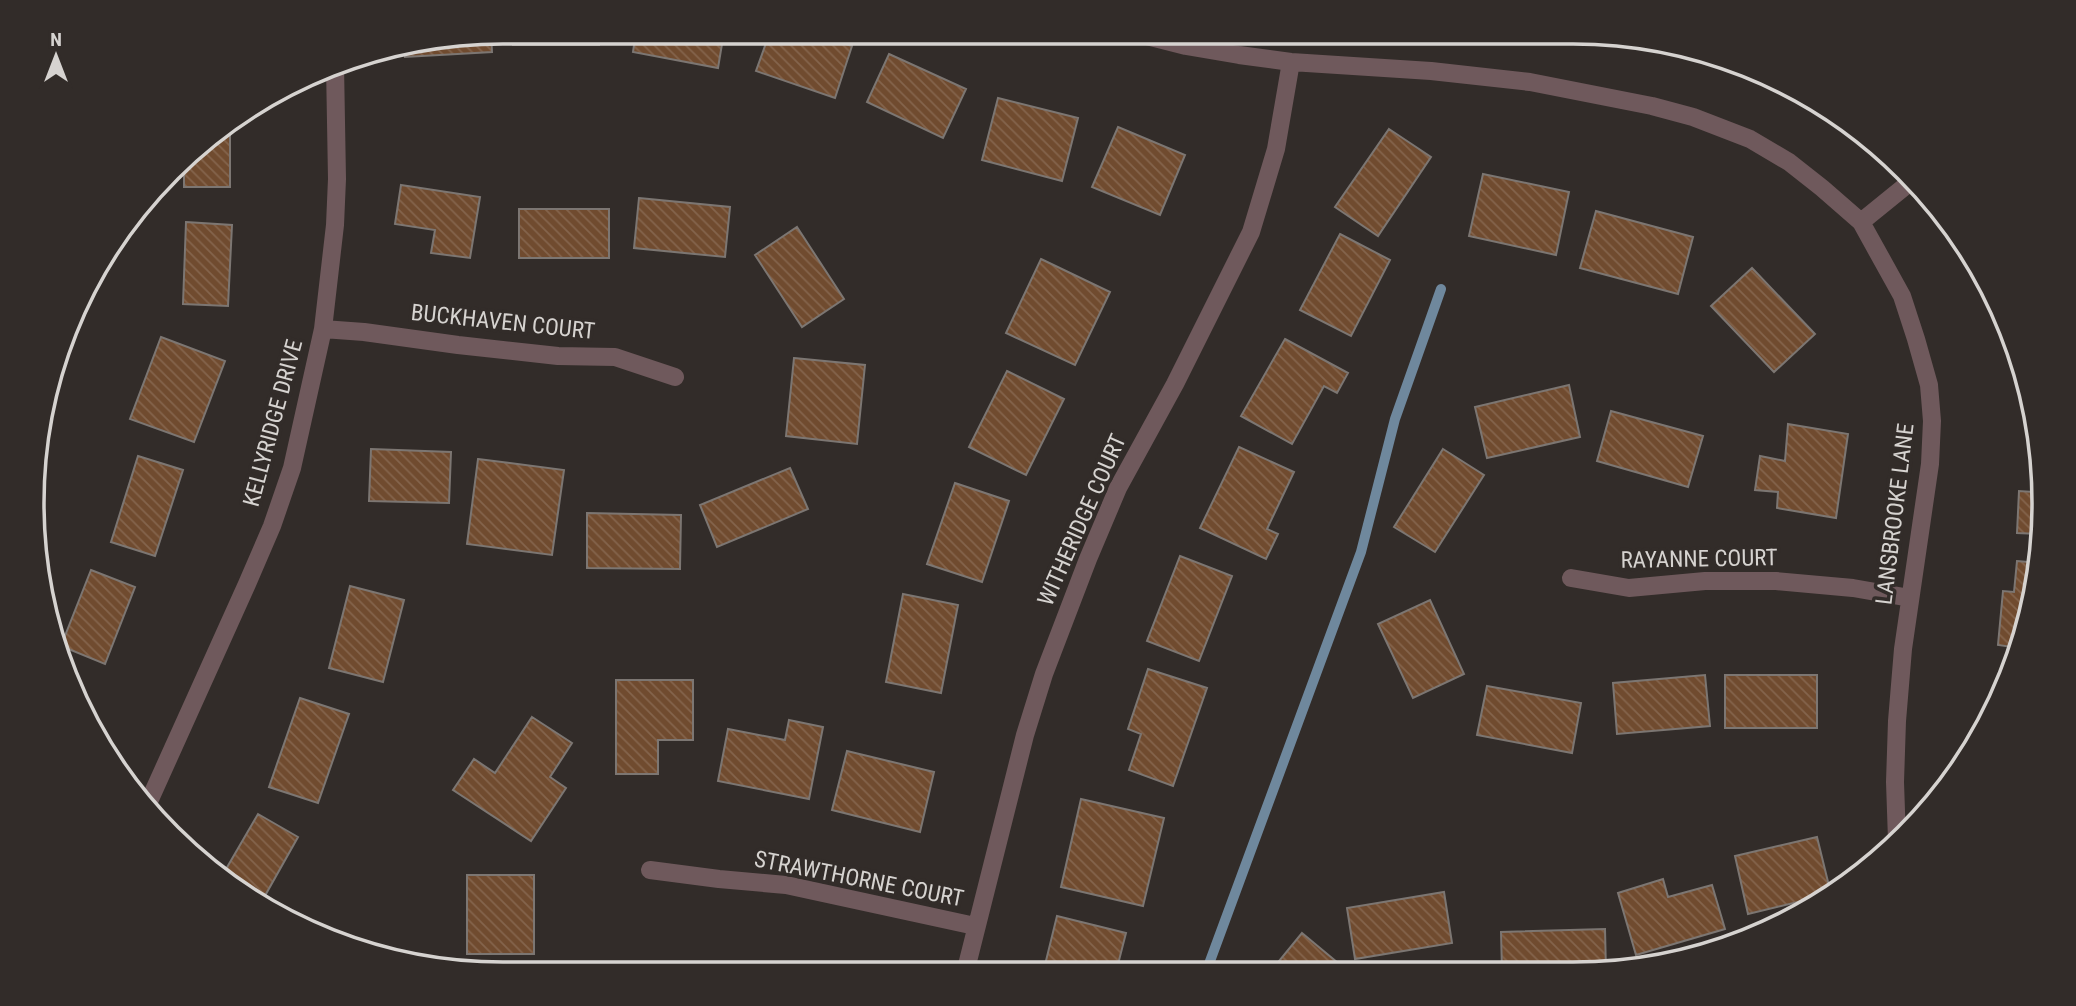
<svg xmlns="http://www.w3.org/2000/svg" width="2076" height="1006" viewBox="0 0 2076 1006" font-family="'Roboto Condensed',sans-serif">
	<defs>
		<pattern id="building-back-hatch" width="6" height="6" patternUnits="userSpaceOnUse" patternTransform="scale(1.75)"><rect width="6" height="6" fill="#704b2f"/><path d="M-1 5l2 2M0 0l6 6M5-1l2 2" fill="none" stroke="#84644c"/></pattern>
	</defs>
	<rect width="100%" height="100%" fill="#322c29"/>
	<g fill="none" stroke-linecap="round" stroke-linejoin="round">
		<path stroke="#6f889d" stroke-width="10" d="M1206 972 1361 552 1395 419 1441 289"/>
	</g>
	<path fill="url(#building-back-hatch)" stroke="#7c7672" stroke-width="2" d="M513 32H599V45H513Z
		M636 32H724L718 68 633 52Z
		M770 32H810L852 46 835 98 756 71Z
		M491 33 492 52 405 57V48Z
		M889 54 966 89 943 138 867 102Z
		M998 98 1078 118 1062 181 982 160Z
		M230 122V187H184V163L216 129Z
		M1118 127 1185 155 1160 215 1092 187Z
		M1389 129 1431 157 1378 236 1335 207Z
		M1483 174 1569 192 1556 255 1469 236Z
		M401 185 480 197 470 258 431 253 435 230 395 224Z
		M639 198 730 207 725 257 634 248Z
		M519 209H609V258H519Z
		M1596 211 1693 237 1678 294 1580 268Z
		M186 222 232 225 228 306 183 304Z
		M797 227 844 299 802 327 755 255Z
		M1340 234 1390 260 1351 336 1300 310Z
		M1041 259 1110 292 1075 365 1006 333Z
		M1752 268 1815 334 1774 372 1711 306Z
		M161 337 225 361 194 442 130 419Z
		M1285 339 1348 373 1337 393 1324 386 1292 444 1241 416Z
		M794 358 865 365 857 444 786 436Z
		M2021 362 2033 405H2021Z
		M1007 371 1064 399 1026 475 969 447Z
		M1569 385 1580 437 1487 458 1475 407Z
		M1611 411 1703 436 1688 487 1597 461Z
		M1788 424 1848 434 1836 518 1777 508 1778 492 1755 490 1760 456 1785 461Z
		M2037 437 2044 503 2041 534 2017 533 2019 491 2035 492Z
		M1239 447 1294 472 1267 529 1278 534 1266 559 1200 528Z
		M371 449 451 452 449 503 369 501Z
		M1443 449 1484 475 1435 552 1394 527Z
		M138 456 183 470 155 556 111 542Z
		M478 459 564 470 552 555 467 544Z
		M790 468 808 509 717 547 700 505Z
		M955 483 1009 501 982 582 927 564Z
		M587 513 681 515 680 569 587 568Z
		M1180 556 1232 576 1199 661 1147 641Z
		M2017 561 2039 563 2035 595 2019 648 1998 645 2003 591 2014 592Z
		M91 570 135 587 105 664 61 646Z
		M350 586 404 600 383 682 329 668Z
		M903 594 958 605 941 693 886 682Z
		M1430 600 1464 674 1413 698 1378 624Z
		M1148 669 1207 688 1173 786 1129 770 1141 734 1128 729Z
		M1705 675 1710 726 1617 734 1613 683Z
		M1725 675H1817V728H1725Z
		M616 680H693V740H658V774H616Z
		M1487 686 1581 703 1572 753 1477 735Z
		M74 692 86 697 80 710Z
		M300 698 349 714 318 803 269 787Z
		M532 717 572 743 550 777 566 788 531 841 453 790 474 759 495 773Z
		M789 720 823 727 809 799 718 781 728 729 785 740Z
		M847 751 934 772 920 832 832 810Z
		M1081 799 1164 818 1143 906 1061 887Z
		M258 814 298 837 262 901 222 876Z
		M1817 837 1831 894 1748 914 1735 856Z
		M467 875H534V954H467Z
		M1663 879 1668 897 1712 885 1725 929 1636 955 1618 893Z
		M1444 892 1452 943 1355 959 1347 908Z
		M1057 916 1126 933 1116 972 1043 973Z
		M1605 929 1606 971H1502L1501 932Z
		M1302 933 1344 968 1342 971 1270 972Z"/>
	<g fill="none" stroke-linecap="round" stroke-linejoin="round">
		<path stroke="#6f595c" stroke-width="18" d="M1131 32 1186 46 1239 55 1291 62 1431 71 1530 82 1652 106 1693 117 1750 139 1789 162 1822 188 1861 222 1902 296 1916 339 1929 385 1932 421 1930 464 1903 649 1897 721 1895 782 1897 840
			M1861 222 1914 179
			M323 329 364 332 458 345 558 356 615 357 675 377
			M1571 578 1629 588 1705 581H1776L1853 588 1910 598
			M146 808 247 584 272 526 292 468 323 329 335 225 337 179 335 65
			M650 870 719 879 786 885 975 926
			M965 973 1025 735 1044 674 1088 559 1118 488 1175 384 1251 232 1276 149 1291 62"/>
	</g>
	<g text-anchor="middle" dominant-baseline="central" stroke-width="7" stroke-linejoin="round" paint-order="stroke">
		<g font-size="23" fill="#d6d3d0" stroke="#322c29">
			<text transform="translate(503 322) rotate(6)">BUCKHAVEN COURT</text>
			<text transform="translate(273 423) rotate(-75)">KELLYRIDGE DRIVE</text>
			<text transform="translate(1895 514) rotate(-83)">LANSBROOKE LANE</text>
			<text transform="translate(1082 520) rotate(-66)">WITHERIDGE COURT</text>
			<text transform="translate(1699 559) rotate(-1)">RAYANNE COURT</text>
			<text transform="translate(859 879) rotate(11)">STRAWTHORNE COURT</text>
		</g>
	</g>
	<path d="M0 0H2076V1006H0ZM503 44H1573A459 459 0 0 1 2032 503V503A459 459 0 0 1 1573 962H503A459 459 0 0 1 44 503V503A459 459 0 0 1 503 44Z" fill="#322c29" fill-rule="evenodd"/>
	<path fill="none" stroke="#d6d3d0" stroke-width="3.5" d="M503 44H1573A459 459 0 0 1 2032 503V503A459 459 0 0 1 1573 962H503A459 459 0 0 1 44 503V503A459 459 0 0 1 503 44Z"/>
	<g transform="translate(56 56)" stroke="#322c29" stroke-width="5" paint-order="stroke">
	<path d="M0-5L12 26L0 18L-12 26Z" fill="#d6d3d0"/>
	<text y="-10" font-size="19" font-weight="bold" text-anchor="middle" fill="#d6d3d0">N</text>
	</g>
</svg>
